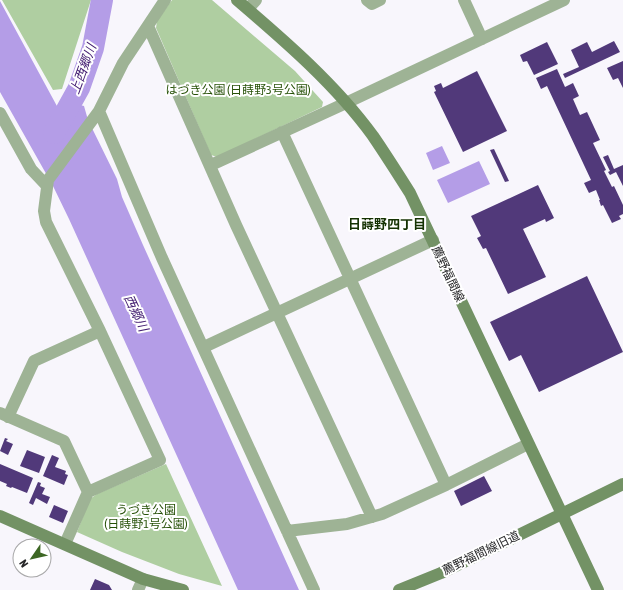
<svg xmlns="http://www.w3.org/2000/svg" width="623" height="590" viewBox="0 0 623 590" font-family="'Asap Condensed','Noto Sans JP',sans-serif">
	<rect width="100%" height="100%" fill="#f8f6fc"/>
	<path fill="#afcea1" d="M2 0H91L62 89 53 90Z
		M172 0H212L295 71 323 102 322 107 217 157 211 155 156 28 157 21Z
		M166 464 222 586 179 574 122 552 77 532 90 499 97 494Z"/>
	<path fill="#b49de7" d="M0 1 58 108 80 105 84 106 88 120 117 179 122 197 143 245 299 590H238L69 219 53 186 0 92Z
		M442 146 450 163 433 170 426 153Z
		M479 161 490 184 448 203 437 180Z"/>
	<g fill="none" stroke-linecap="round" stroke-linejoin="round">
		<path stroke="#b49de7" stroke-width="22" d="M54 133 79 88 93 48 102 0"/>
	</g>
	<path fill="#51397a" d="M614 41 620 52 565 78 563 74 579 67 571 50 587 42 592 52Z
		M547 42 558 64 534 75 527 61 523 62 520 55Z
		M623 61V88L618 78 613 80 607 68Z
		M557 69 565 87 573 83 579 96 573 99 580 115 587 112 600 140 593 143 606 170 604 171 612 187 614 186 623 205V214L619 216 621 219 612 223 603 205 601 206 599 200H600L596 190 589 193 584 183 591 180 547 86 541 89 536 78Z
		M477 71 507 131 463 152 434 92 436 91 434 86 441 83 443 88Z
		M494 149 509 181 505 182 490 150Z
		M608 155 614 169 623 165V186L616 172 610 175 608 172 610 171 603 157Z
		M538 185 554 218 546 222 545 219 523 229 546 277 508 294 486 248 483 249 477 238 481 236 471 216Z
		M587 276 623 352 539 392 521 355 509 361 490 322Z
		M5 438 8 439 6 441 13 444 8 455 0 451Z
		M27 450 45 457 39 473 20 466Z
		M52 455 59 458 55 467 66 471 65 474 68 475 64 485 43 476Z
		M0 464 33 478 27 493 12 487 11 488 6 486 7 484 0 481Z
		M484 476 492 491 461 506 454 491Z
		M38 482 41 483 40 486 45 488 42 494 50 497 47 504 36 498 33 505 29 503Z
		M54 505 68 511 63 523 49 517Z
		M95 579 109 585 112 590H90Z"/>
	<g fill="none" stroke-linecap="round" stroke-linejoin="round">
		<path stroke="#9eb395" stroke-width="12" d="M367 0 372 4 380 0
			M464 0 482 39
			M248 9 256 0
			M148 26 236 225 372 517
			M99 111 162 258 314 590
			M0 113 31 169 47 186
			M282 132 446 485
			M211 165 346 103 564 0
			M204 347 433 240
			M0 413 64 441 88 492
			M8 417 34 361 100 331
			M287 531 347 524 382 514 446 485 528 444
			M65 544 88 492 160 460 100 331 46 222 44 211 48 180 99 111 123 63 165 0
			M138 590 143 579"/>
		<path stroke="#739265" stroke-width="12" d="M237 0C285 41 336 85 373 136 386 155 398 174 410 193L598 590
			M0 516 143 579 183 590
			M399 590 441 573 623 484"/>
	</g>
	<g text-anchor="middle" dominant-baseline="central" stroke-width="4" stroke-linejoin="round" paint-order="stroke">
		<g font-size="12" fill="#275108" stroke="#fff">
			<text x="238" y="90">はづき公園 (日蒔野3号公園)</text>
			<text x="146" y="510">うづき公園<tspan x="146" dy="14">(日蒔野1号公園)</tspan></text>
		</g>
		<g font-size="12" fill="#262628" stroke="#fff">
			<text transform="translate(448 274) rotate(65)">薦野福間線</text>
			<text transform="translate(481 553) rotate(-26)">薦野福間線旧道</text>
		</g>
		<g font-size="13" font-style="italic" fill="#3f196e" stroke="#fff">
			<text transform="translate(83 69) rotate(-70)">上西郷川</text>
			<text transform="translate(136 313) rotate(65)">西郷川</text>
		</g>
		<g font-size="13" font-weight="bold" fill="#153203" stroke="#fff">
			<text x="387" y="224">日蒔野四丁目</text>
		</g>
	</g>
	<g transform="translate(32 558) rotate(236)"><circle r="19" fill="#ffffff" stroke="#a8a8a9"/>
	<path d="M0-3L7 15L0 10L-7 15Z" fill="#3d6724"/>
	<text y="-6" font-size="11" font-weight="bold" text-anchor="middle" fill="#262628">N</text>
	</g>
</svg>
